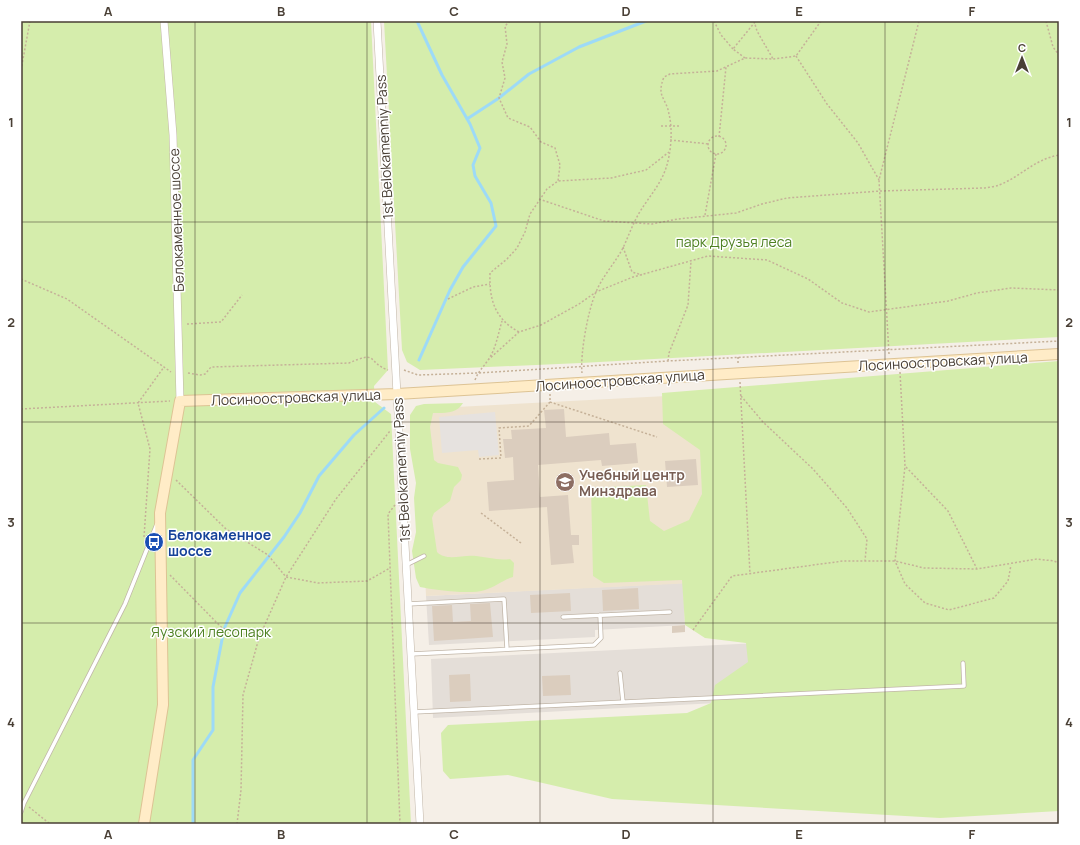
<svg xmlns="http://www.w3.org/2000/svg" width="1080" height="845" viewBox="0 0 1080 845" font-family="Manrope,sans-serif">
	<rect width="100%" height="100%" fill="#f5efe7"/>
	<path fill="#e4ded8" d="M683 583 685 625 595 630V637L429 645 426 596Z
		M1007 631 1004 688 433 718 431 659Z"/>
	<path fill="#efe3cf" d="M705 394 715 582 426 596 417 409Z"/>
	<path fill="#d5edac" d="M21 21H371L388 370 374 386 375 402 391 414 411 824H21Z
		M384 21H1059V337L581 363 420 370 407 362 402 350Z
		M1059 361V811L940 818 612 799 508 775 450 779 443 771 441 733 448 725 687 713 711 703 715 685 748 662 746 643 705 638 685 625 682 580 604 583 593 576 591 488 646 485 650 521 664 531 689 520 702 494 700 450 663 424 662 393Z
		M463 403C457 414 444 413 433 413L430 427 434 460 438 463 458 467 462 475 461 480 454 487 450 501 434 513 432 518 437 552C447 562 463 554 476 556 488 557 498 561 510 559L514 563 513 577C503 580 495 587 485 590 470 595 435 590 420 587L416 578 412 551 416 532 414 498 416 483 410 449V415L416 406 424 404Z"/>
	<path fill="#e6e2df" d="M495 412 499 455 479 457 478 450 442 453 439 417Z"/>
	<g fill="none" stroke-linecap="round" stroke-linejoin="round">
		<path stroke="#9ddaf7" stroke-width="3" d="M417 21 442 75 470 124 480 148 473 165 475 176 491 203 496 226 463 267 450 290 419 360
			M467 119 499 98 529 74 579 47 646 21
			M193 824V760L213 730V687L224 629 240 593 284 537 300 513 319 476 354 435 384 408"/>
	</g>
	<path fill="#dbcdbe" d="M564 409 566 437 609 433 610 445 636 443 638 463 602 466 601 460 538 465 540 497 568 495 571 535H579V545H572L574 563 551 565 547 507 489 511 487 482 514 480 513 457 505 458 503 439H512L511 430 546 428 544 410Z
		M696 459 698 485 667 487 665 461Z
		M638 588 639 609 603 611 602 590Z
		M570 593 571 611 531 613 530 595Z
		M490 603 493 637 434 641 432 606 452 605 453 622 471 621 470 604Z
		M685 625V632L672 633V626Z
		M470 674 471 701 450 702 449 675Z
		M570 675 571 695 543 696 542 676Z"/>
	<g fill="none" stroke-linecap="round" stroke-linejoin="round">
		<defs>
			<path id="lane" d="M406 565 424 556
				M408 604 504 599 507 649
				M563 617 670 612
				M411 654 594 645 601 638 600 615
				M620 673 623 702
				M414 712 964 686 963 663
				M21 812 24 803 125 604 157 524"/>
			<path id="street" d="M164 21 173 135 180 401
				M377 21 420 824"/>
			<path id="secondary" d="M144 824 163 705 160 513 180 401 397 394 1059 354"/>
		</defs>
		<use href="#lane" stroke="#c1b6a8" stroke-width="5"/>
		<use href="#street" stroke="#c1b6a8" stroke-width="8"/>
		<use href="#secondary" stroke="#ddc394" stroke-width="12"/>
		<path stroke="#c5b198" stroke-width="1.5" stroke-dasharray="2 2" stroke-linecap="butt" d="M510 21 505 26 507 44 502 62 505 78 499 98 508 118 530 127 541 142 555 148 560 165 558 181
			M714 21 721 35 733 49
			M754 21 757 31 773 59
			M1046 21 1053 47 1059 55
			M796 56 827 104 858 143 879 180
			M745 58 733 49 755 22
			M21 70 30 21
			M661 126H679
			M708 145a9 9 0 1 1 18 0a9 9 0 1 1-18 0Z
			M719 137 726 67
			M670 140 709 144
			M539 199 604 221 652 224 678 219 736 213 762 204 787 198 880 191 984 188C989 187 995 187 999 185 1022 176 1033 160 1059 155
			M705 215 716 154
			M623 247 632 272 642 275
			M21 279 67 299 171 372
			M448 299 473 287 490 284
			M187 324 221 322 242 295
			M519 332C495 319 489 300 490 273L507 259 517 248 525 232 530 214 547 189 558 181 611 178 646 170 669 152
			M889 354 879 180 919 21
			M738 357V364
			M488 360 519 332 541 325 579 304 596 292 633 277 708 256 767 260 808 279 842 303 869 312 948 301 977 293 1011 288 1059 290
			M668 361 669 353 688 305 691 261
			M404 370 418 375 478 373 668 361 1059 341
			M900 372 905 466 895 561 905 584 925 603 949 610 994 598 1008 581 1011 565
			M188 373 200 375 205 374 211 367 349 363C379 350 366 362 388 370
			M582 373C580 354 588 310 596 292 602 277 615 263 623 248 628 237 632 226 638 215 647 199 660 186 666 168 671 153 673 130 669 114 666 97 656 97 664 77L670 74 717 71 745 58 773 59 796 56 821 21
			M475 380C479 370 483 368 488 360 496 349 498 334 502 321
			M740 382 750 574
			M741 396 763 422 813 469 847 508 867 539 865 561
			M550 402 657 437
			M21 409 170 401
			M479 459 501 458 499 428 529 426 550 402V394
			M906 467 948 511 977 569
			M176 480 226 529 268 555 286 577 318 583 367 581 390 568
			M395 505 388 514 400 824
			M481 513 521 543
			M144 537 150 449 138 403 164 367
			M170 575 222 628 259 638
			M693 630 732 576 843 561H895L924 568 977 569 1037 559 1054 561 1059 563
			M29 807 50 824
			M237 824 241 790 243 695 259 638 286 577 336 499 390 431"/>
		<use href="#lane" stroke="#fff" stroke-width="3.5"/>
		<use href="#street" stroke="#fff" stroke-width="7"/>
		<use href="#secondary" stroke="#ffecc7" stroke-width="10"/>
	</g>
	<path fill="none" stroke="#493f35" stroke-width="1" stroke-opacity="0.55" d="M195 21V824M367 21V824M540 21V824M713 21V824M885 21V824M21 222H1059M21 422H1059M21 623H1059"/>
	<defs>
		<symbol id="university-disc" viewBox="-11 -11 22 22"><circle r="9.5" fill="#8d6e63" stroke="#fff"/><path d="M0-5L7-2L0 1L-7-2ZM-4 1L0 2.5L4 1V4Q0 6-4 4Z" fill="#fff"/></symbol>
		<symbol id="bus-disc" viewBox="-11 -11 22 22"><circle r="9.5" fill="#1a4fb4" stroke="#fff"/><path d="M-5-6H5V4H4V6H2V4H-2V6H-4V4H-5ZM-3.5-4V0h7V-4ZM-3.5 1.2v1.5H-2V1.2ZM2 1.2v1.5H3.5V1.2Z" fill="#fff"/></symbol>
	</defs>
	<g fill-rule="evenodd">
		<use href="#university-disc" x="554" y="471" width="22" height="22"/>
		<use href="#bus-disc" x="143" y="531" width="22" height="22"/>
	</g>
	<g text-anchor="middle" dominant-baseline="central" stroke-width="3" stroke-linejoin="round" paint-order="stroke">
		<g font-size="14" fill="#493f35" stroke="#fff">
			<text transform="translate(384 147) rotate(-93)">1st Belokamenniy Pass</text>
			<text transform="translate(176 220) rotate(-92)">Белокаменное шоссе</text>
			<text transform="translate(943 361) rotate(-3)">Лосиноостровская улица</text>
			<text transform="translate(620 380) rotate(-4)">Лосиноостровская улица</text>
			<text transform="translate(296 397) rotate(-2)">Лосиноостровская улица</text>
			<text transform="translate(401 470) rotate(-93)">1st Belokamenniy Pass</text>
		</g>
		<g font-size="14" fill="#4e8122" stroke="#fff">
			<text x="734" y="241">парк Друзья леса</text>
			<text x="211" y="631">Яузский лесопарк</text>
		</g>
		<g font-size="14" font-weight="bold" fill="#785e54" stroke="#fff" text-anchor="start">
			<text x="579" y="474">Учебный центр<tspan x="579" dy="16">Минздрава</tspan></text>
		</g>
		<g font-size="14" font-weight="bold" fill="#164399" stroke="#fff" text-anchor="start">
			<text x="168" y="534">Белокаменное<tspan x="168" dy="16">шоссе</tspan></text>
		</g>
	</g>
	<rect width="1080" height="845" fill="none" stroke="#ffffff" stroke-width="44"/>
	<g transform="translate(1022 58)" stroke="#ffffff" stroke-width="3" paint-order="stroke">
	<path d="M0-3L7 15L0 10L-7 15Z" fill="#493f35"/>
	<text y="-6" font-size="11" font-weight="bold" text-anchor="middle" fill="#493f35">С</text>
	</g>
	<rect x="22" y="22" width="1036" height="801" fill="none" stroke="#493f35" stroke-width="1.5"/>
	<g font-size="13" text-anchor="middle" font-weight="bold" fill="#493f35">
		<text x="108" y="16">A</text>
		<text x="281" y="16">B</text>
		<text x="454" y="16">C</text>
		<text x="626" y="16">D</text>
		<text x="799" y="16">E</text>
		<text x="972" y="16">F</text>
		<text x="11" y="127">1</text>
		<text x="1069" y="127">1</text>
		<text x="11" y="327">2</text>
		<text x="1069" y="327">2</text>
		<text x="11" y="527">3</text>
		<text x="1069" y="527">3</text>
		<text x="11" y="727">4</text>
		<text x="1069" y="727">4</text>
		<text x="108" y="839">A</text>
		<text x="281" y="839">B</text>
		<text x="454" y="839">C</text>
		<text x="626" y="839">D</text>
		<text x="799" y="839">E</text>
		<text x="972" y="839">F</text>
	</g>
</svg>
